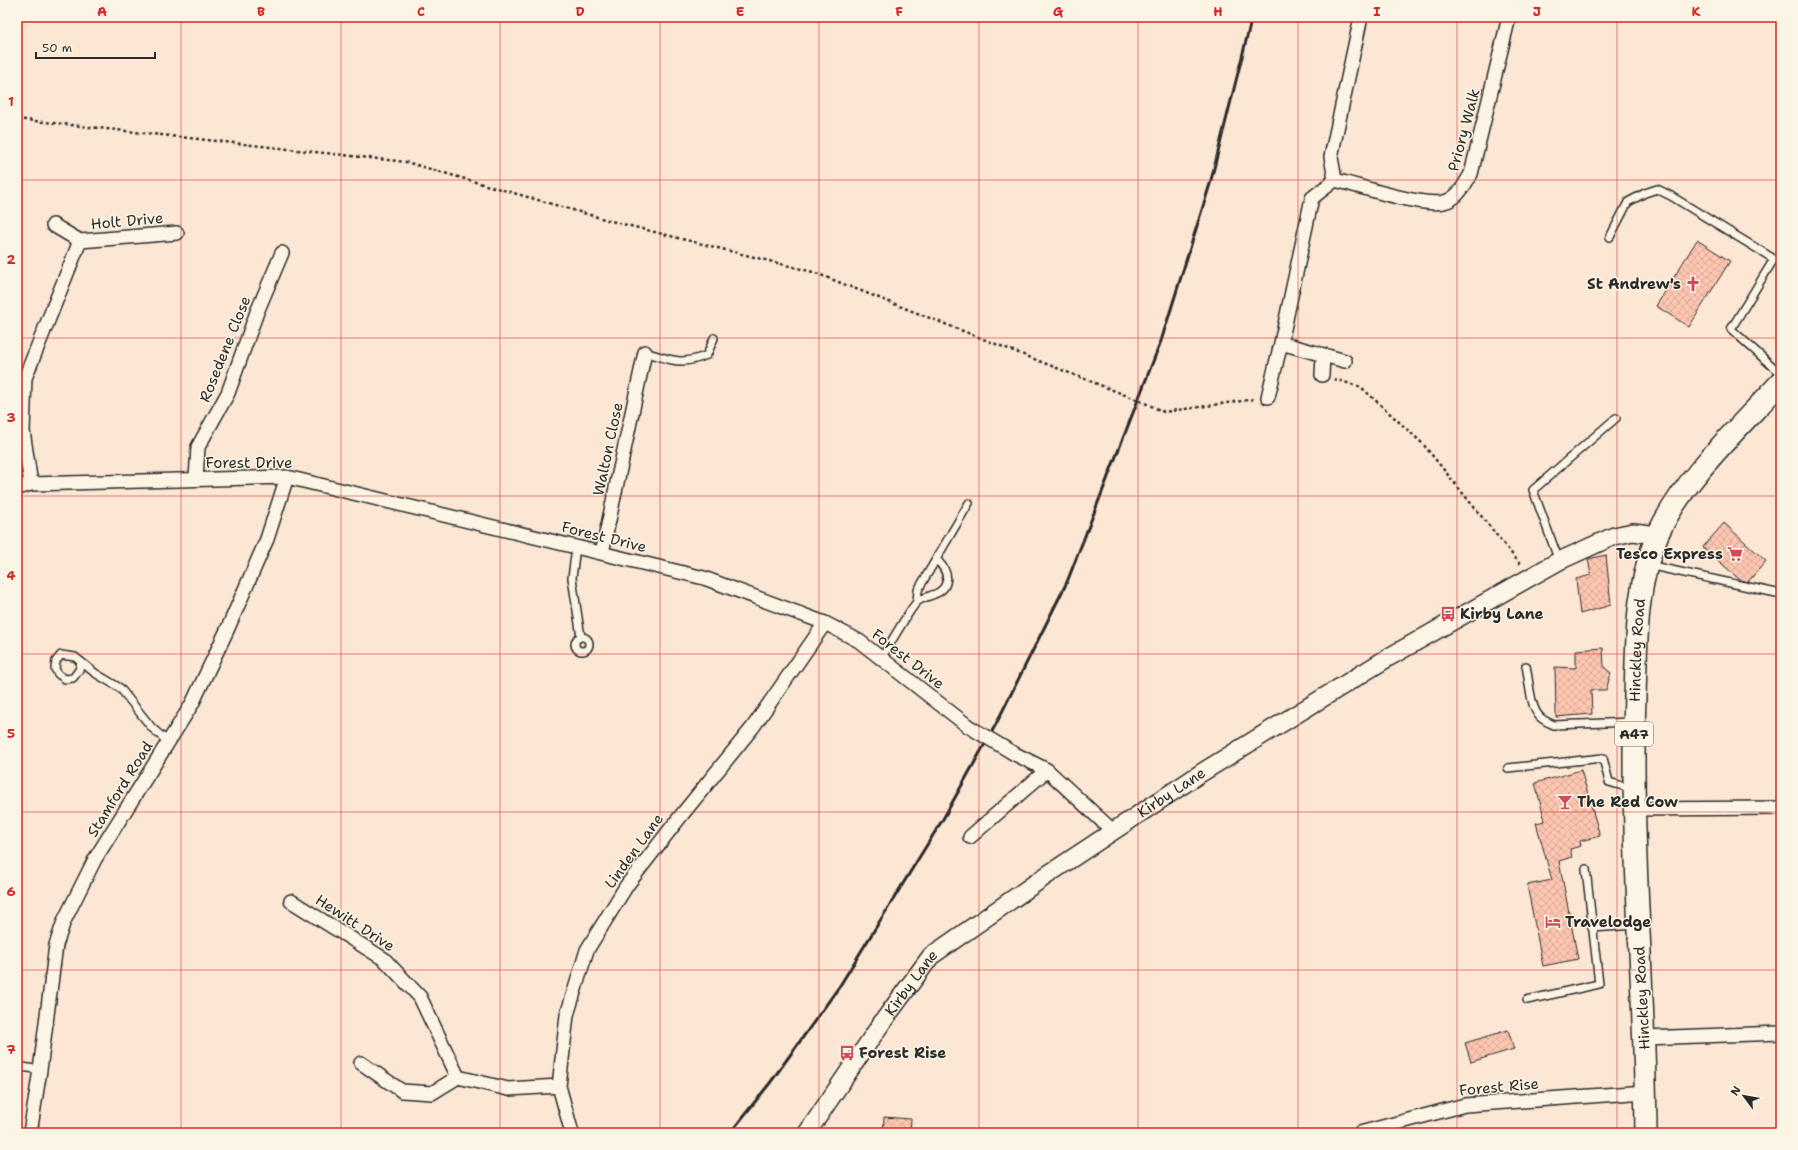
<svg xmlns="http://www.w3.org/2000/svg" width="1798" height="1150" viewBox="0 0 1798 1150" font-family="'Shantell Sans',sans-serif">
	<defs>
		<pattern id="building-cross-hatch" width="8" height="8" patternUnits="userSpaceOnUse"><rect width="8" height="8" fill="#fdc6b0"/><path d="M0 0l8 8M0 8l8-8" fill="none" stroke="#d9aa98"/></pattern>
	</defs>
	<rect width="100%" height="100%" fill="#fce7d5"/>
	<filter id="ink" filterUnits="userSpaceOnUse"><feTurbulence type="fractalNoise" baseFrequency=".025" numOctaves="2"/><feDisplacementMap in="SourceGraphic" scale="8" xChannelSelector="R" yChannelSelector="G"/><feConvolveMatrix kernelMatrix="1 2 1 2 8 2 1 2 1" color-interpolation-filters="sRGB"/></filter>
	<g filter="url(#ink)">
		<path fill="url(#building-cross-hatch)" stroke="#2b2b2b" d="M1697 240 1730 261 1689 327 1656 306Z
			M1724 523 1766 561 1748 582 1740 580 1703 547Z
			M1606 555 1611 605 1580 614 1576 579 1591 575 1588 559Z
			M1603 648 1604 667 1611 673 1606 690H1591L1592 714 1556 717 1555 667 1576 668V650Z
			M1581 770 1600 836 1580 841 1581 846 1570 849 1572 857 1559 861 1578 959 1543 966 1527 885 1552 880 1536 823 1545 821 1535 783Z
			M1508 1030 1514 1049 1471 1062 1465 1043Z
			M884 1117 911 1119 910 1133H883Z"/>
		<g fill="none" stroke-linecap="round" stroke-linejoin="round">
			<defs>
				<path id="service" d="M1610 237 1628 202 1645 193 1657 189 1671 196 1774 259 1731 329 1781 374
					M645 352C671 360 681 366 707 355L714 338
					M576 547 572 578 581 637
					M1559 561 1533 490 1616 418
					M1648 565 1781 594
					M917 601 918 590 969 503
					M575 644a7 7 0 1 1 14 0a7 7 0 1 1-14 0Z
					M881 659C887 649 912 605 918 601 927 595 943 595 946 583 949 573 942 565 936 559
					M81 662 79 670 73 678 65 679 58 674 55 669 56 661 61 655 75 657 95 673 120 688 152 728 168 742
					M1526 666C1529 679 1530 708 1540 717 1544 721 1549 723 1554 725L1632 722
					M1508 768 1603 758 1609 782 1633 789
					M1592 928 1636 925
					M1527 1000 1599 984 1586 869
					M17 1066 40 1070"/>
				<path id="minor" d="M1335 180C1360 186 1421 207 1444 202 1458 199 1464 185 1471 174L1509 17
					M1335 180 1331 157 1361 17
					M53 225 80 241
					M1281 343 1345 361
					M1322 375 1323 356
					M1268 397 1281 343 1312 198 1335 180
					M196 479 198 447 228 393 257 312 282 253
					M31 484 23 431 25 378 80 241 177 233
					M17 488 31 484 287 477 704 578 825 623 859 641 968 726
					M602 553 645 352
					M1013 753 1047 770 1113 831
					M1633 809 1781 808
					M970 837 1047 770
					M291 901 384 959 420 997 458 1077
					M1644 1038 1781 1033
					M361 1063 402 1091 432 1093 458 1077 508 1089 559 1086
					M30 1133 40 1070 56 945 64 921 95 859 192 704 228 628 267 539 287 477
					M572 1133 559 1086 567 1015 587 950 627 885 680 817 753 727 825 623
					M1360 1133 1465 1105 1646 1092"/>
				<g id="tertiary">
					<path id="s1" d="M807 1133 881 1024 931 956 1050 873 1201 773 1389 657 1559 561 1614 536 1633 532 1657 535"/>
				</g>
				<g id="primary">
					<path id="s2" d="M1646 1133C1645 987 1630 842 1635 696 1637 641 1635 585 1658 534 1683 479 1740 427 1781 382"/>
				</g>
			</defs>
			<use href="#service" stroke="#2b2b2b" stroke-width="10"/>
			<use href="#minor" stroke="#2b2b2b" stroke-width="16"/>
			<use href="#tertiary" stroke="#2b2b2b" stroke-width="20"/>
			<use href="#primary" stroke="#2b2b2b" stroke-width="24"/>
			<path stroke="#2b2b2b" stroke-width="2.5" stroke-dasharray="3 3" stroke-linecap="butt" d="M17 119 406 162 611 221 813 272 1138 400 1164 412 1255 399
				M1334 379 1361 387 1423 444 1520 564"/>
			<use href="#service" stroke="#fcf5e5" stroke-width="7"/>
			<use href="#minor" stroke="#fcf5e5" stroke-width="13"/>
			<use href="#tertiary" stroke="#fcf5e5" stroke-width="17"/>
			<use href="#primary" stroke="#fcf5e5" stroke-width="21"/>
			<path stroke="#2b2b2b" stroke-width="3" d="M730 1133 770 1083 839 987 943 819 996 724 1067 582 1161 341 1210 184 1252 17"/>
			<defs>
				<path id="minor-bridge" d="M968 726 1013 753"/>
			</defs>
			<use href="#minor-bridge" stroke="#2b2b2b" stroke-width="16" stroke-linecap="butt"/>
			<use href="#minor-bridge" stroke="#fcf5e5" stroke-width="13"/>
		</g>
	</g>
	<path fill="none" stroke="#d62828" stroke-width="1" stroke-opacity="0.55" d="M181 17V1133M341 17V1133M500 17V1133M660 17V1133M819 17V1133M979 17V1133M1138 17V1133M1298 17V1133M1457 17V1133M1617 17V1133M17 180H1781M17 338H1781M17 496H1781M17 654H1781M17 812H1781M17 970H1781"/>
	<defs>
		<symbol id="church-bare" viewBox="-9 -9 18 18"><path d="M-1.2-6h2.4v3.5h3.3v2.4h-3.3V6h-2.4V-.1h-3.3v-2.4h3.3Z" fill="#d1495b" stroke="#fcf5e5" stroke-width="2.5" paint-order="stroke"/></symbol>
		<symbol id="supermarket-bare" viewBox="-9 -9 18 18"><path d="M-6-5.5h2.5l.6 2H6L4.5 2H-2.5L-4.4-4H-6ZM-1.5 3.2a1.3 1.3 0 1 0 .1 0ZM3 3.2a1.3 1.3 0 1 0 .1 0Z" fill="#d1495b" stroke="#fcf5e5" stroke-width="2.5" paint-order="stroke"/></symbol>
		<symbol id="bus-bare" viewBox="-9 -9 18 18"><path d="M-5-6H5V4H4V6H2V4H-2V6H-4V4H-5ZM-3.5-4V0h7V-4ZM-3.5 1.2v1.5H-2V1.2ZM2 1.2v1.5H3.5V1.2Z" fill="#d1495b" stroke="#fcf5e5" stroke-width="2.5" paint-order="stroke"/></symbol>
		<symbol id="bar-bare" viewBox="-9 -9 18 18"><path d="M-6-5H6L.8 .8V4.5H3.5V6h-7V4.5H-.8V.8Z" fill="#d1495b" stroke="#fcf5e5" stroke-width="2.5" paint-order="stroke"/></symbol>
		<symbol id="hotel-bare" viewBox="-9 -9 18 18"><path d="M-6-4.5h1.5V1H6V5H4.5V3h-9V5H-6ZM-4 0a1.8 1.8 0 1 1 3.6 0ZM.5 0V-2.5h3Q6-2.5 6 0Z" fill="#d1495b" stroke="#fcf5e5" stroke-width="2.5" paint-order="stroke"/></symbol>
	</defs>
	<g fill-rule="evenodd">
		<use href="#church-bare" x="1682" y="273" width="22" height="22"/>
		<use href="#supermarket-bare" x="1724" y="543" width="22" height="22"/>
		<use href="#bus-bare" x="1437" y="603" width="22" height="22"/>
		<use href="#bar-bare" x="1554" y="791" width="22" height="22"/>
		<use href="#hotel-bare" x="1542" y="911" width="22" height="22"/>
		<use href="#bus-bare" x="836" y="1042" width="22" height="22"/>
	</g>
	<g text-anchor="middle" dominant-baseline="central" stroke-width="3" stroke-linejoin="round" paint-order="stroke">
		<rect fill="#fcf5e5" stroke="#6a6863" stroke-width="1" x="1615" y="722" width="38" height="24" rx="3"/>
		<g font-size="14" font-weight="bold" fill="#2b2b2b">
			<text x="1634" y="734">A47</text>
		</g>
		<g font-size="15" fill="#2b2b2b" stroke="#fcf5e5">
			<text transform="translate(1464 130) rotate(-75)">Priory Walk</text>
			<text transform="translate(127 221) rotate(-5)">Holt Drive</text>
			<text transform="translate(225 349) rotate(-68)">Rosedene Close</text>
			<text transform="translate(608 449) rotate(-78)">Walton Close</text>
			<text x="249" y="463">Forest Drive</text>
			<text transform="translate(604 537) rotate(14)">Forest Drive</text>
			<text stroke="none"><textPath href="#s2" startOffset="483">Hinckley Road</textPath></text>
			<text transform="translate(908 659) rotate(38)">Forest Drive</text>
			<text transform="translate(120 789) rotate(-58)">Stamford Road</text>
			<text stroke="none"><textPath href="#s1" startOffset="507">Kirby Lane</textPath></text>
			<text transform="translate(634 851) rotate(-54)">Linden Lane</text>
			<text transform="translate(355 923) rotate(33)">Hewitt Drive</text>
			<text stroke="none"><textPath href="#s1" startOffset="183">Kirby Lane</textPath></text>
			<text transform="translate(1642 998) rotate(-93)">Hinckley Road</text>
			<text transform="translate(1499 1087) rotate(-5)">Forest Rise</text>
		</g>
		<g font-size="15" font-weight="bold" fill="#2b2b2b" stroke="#fcf5e5" text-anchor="start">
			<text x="1681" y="284" text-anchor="end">St Andrew's</text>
			<text x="1723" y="554" text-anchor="end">Tesco Express</text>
			<text x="1460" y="614">Kirby Lane</text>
			<text x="1577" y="802">The Red Cow</text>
			<text x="1565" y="922">Travelodge</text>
			<text x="859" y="1053">Forest Rise</text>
		</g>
	</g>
	<rect width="1798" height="1150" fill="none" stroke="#fcf5e5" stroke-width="44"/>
	<g transform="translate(1744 1096) rotate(302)" stroke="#fcf5e5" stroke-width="3" paint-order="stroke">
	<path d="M0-3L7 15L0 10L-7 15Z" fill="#2b2b2b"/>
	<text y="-6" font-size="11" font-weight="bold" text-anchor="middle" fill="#2b2b2b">N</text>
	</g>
	<path d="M36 52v6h119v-6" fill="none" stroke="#2b2b2b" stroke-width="2"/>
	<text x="42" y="52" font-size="12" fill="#2b2b2b" stroke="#fcf5e5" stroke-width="3" paint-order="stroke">50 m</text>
	<rect x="22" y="22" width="1754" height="1106" fill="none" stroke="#d62828" stroke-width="1.5"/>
	<g font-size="13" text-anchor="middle" font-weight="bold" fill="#d62828">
		<text x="102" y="16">A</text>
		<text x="261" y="16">B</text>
		<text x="421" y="16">C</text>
		<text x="580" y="16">D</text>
		<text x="740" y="16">E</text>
		<text x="899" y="16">F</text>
		<text x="1058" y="16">G</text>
		<text x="1218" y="16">H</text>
		<text x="1377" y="16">I</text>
		<text x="1537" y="16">J</text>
		<text x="1696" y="16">K</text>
		<text x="11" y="106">1</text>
		<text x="11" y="264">2</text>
		<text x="11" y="422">3</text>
		<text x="11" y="580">4</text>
		<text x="11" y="738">5</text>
		<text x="11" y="896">6</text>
		<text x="11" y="1054">7</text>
	</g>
</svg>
